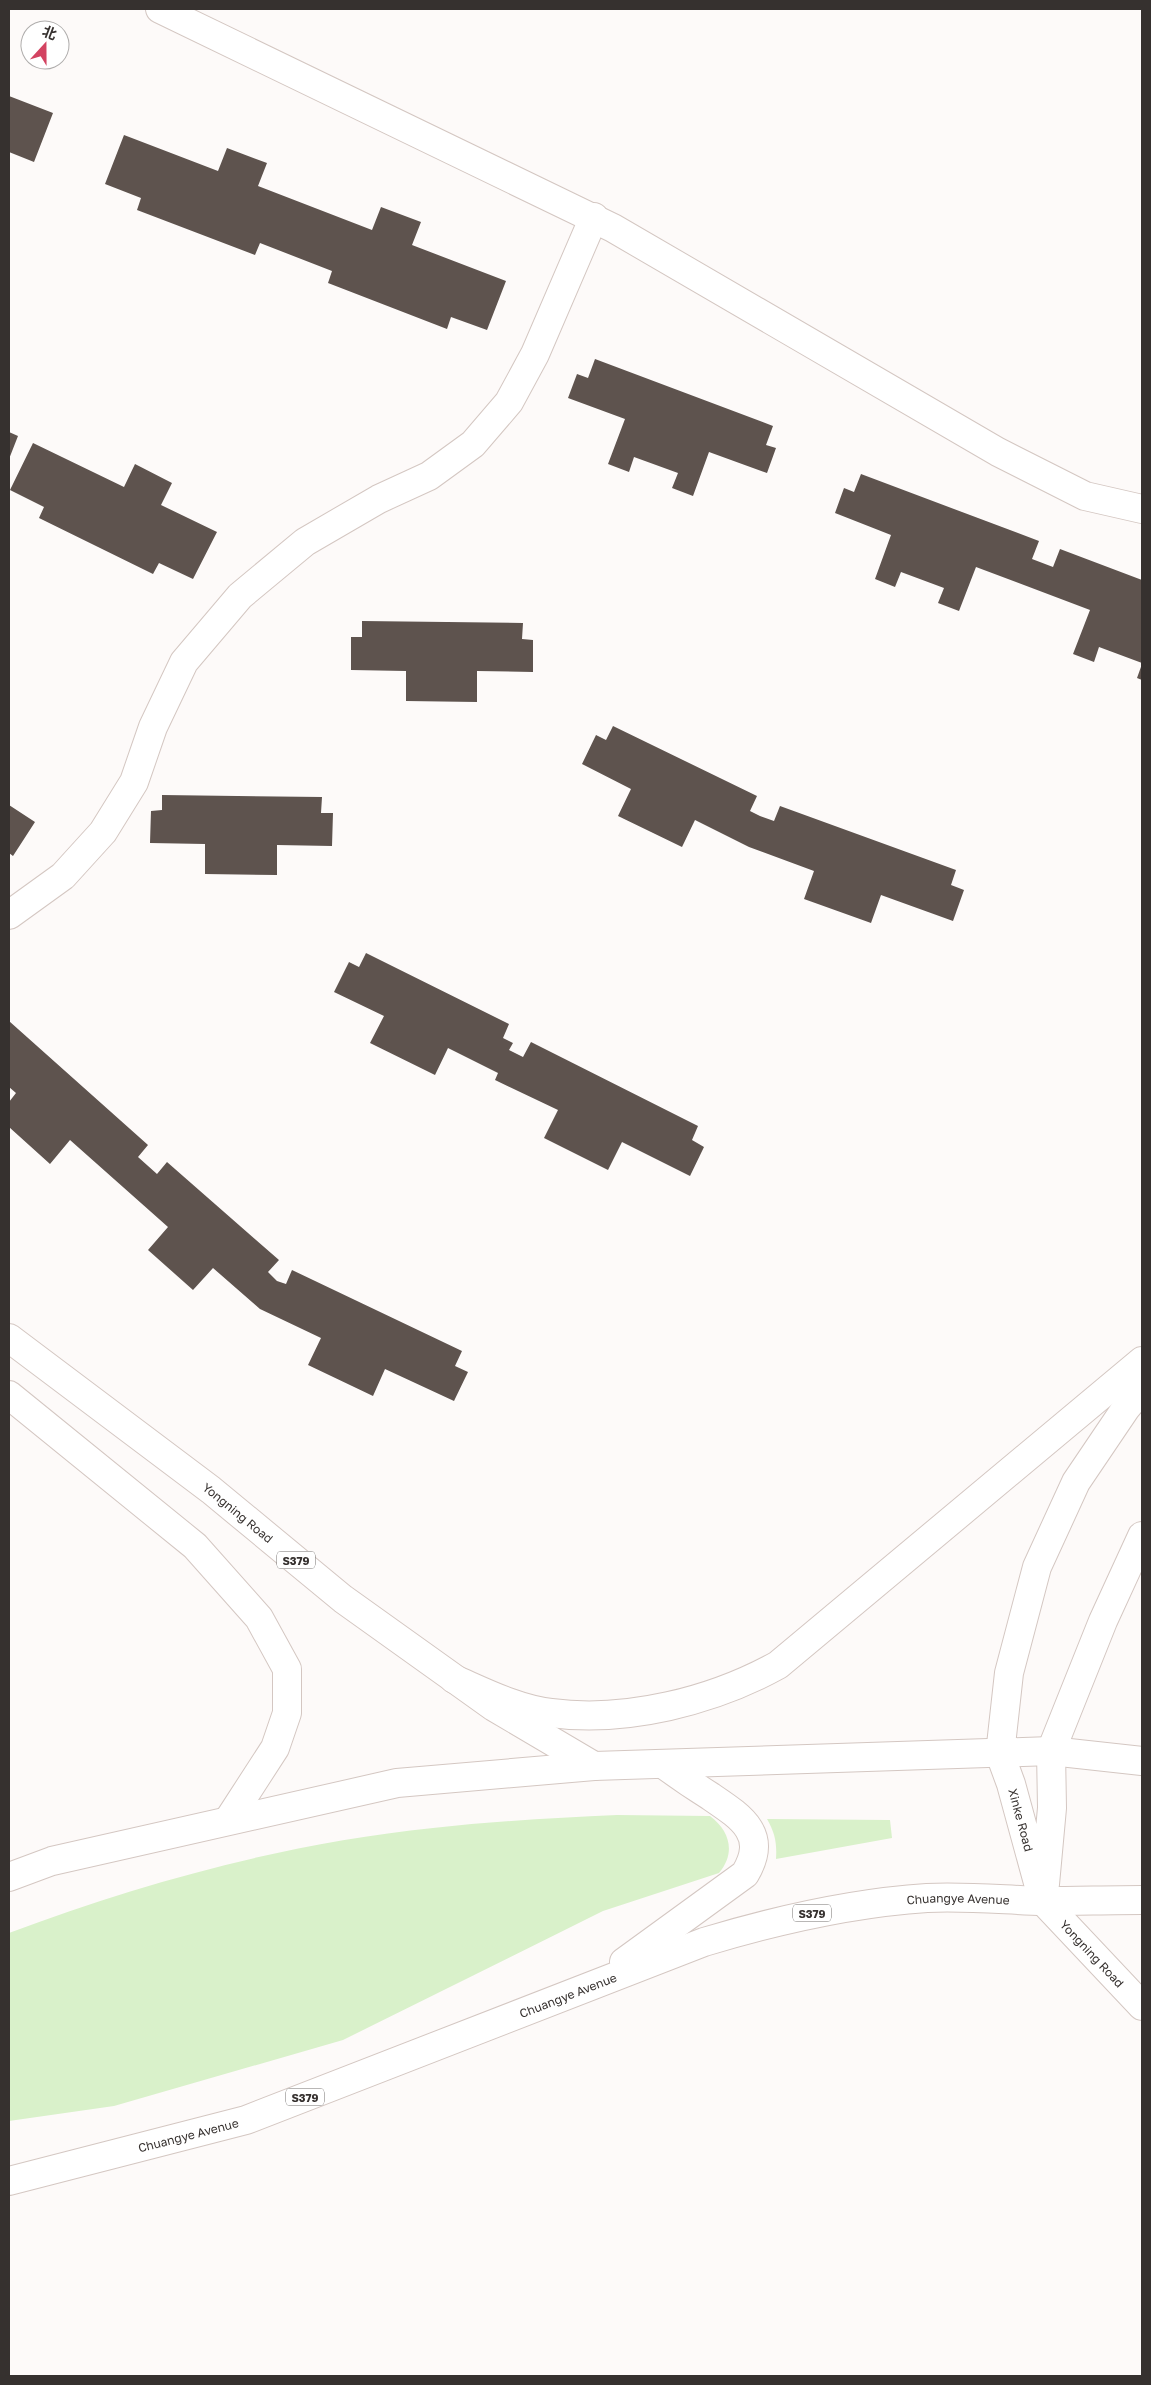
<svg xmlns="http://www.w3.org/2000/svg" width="1151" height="2385" viewBox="0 0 1151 2385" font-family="'Golos Text','Noto Sans SC',sans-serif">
	<rect width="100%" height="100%" fill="#fdfaf9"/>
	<path fill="#d9f1ca" d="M617 1815 710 1816C730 1831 736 1853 719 1873L603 1911 343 2040 114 2106 9 2121V1933C145 1882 287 1843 433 1828 494 1821 556 1818 617 1815Z
		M767 1819 890 1820 892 1838 776 1859C777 1843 775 1833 767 1819Z"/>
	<path fill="#5e534e" d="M9 96 53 113 34 162 9 152Z
		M124 135 218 171 227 148 267 163 258 186 372 230 381 207 421 222 412 245 506 281 487 330 451 317 447 329 328 283 332 271 260 243 255 255 137 210 141 198 105 184Z
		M595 359 773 426 766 445 776 448 767 473 709 452 693 496 672 488 678 473 634 457 629 472 608 464 625 419 568 398 577 374 588 378Z
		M9 432 18 436 9 459Z
		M33 443 124 487 135 464 172 483 161 505 217 532 193 579 159 563 153 574 39 518 44 507 10 490Z
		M861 474 1039 541 1032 559 1053 567 1060 549 1142 580V663L1099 647 1094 662 1073 654 1090 610 976 567 959 611 938 603 944 588 901 572 895 587 875 579 891 535 835 513 844 488 854 492Z
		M362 621 523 623 522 639 533 640V672L477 671V702L406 701V671L351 670V637H362Z
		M1142 664V680L1137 678Z
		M613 726 757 796 750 811 760 816 774 821 780 806 956 870 951 885 964 890 953 921 881 895 871 923 804 899 814 871 749 847 695 820 682 847 618 816 631 789 582 764 596 735 606 740Z
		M162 795 322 797 321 813H333L332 846 277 845V875L205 874V844L150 843 151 811 162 810Z
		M9 805 35 822 13 856 9 853Z
		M366 953 509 1024 503 1038 513 1043 509 1050 523 1057 531 1042 698 1126 692 1140 704 1147 690 1176 622 1142 608 1170 544 1138 558 1110 495 1080 498 1073 448 1048 435 1075 370 1043 384 1016 334 992 349 962 359 967Z
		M9 1021 148 1145 138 1157 157 1174 167 1162 279 1260 268 1272 277 1281 286 1284 292 1270 462 1351 455 1366 468 1372 454 1401 385 1369 373 1396 308 1365 321 1338 260 1309 213 1268 193 1290 148 1250 168 1227 70 1140 50 1164 9 1127V1102L16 1093 9 1087Z"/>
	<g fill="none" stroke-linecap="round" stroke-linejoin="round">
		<defs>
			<g id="street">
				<path d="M160 9 613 228 998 452 1085 496 1142 509"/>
				<path d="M9 915 63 876 103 832 134 782 153 727 184 662 240 596 305 542 379 499 429 476 473 444 509 402 535 354 594 217"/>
				<path id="s1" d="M1043 1901 1142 2006"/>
			</g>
			<path id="secondary" d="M1045 1884 1052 1808 1051 1751 1103 1621 1142 1536
				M1043 1901 1011 1784 1000 1754 1009 1673 1037 1567 1076 1482 1126 1408 1142 1389"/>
			<g id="primary">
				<path id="s2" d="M9 1338 211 1490 343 1599 494 1707 594 1766"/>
				<path d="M9 1395 195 1546 259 1618 287 1669V1713L275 1748 229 1819"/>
				<path d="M454 1679C484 1692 517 1709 551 1713 626 1723 713 1701 778 1665L1142 1361"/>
				<path d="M9 1877 52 1861 397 1783 594 1766 1051 1751 1142 1761"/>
				<path d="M624 1962 745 1874C769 1834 741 1817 710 1796 694 1786 678 1775 663 1764"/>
				<path id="s3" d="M9 2181 246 2120 704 1942C777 1920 850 1903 927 1898 966 1896 1005 1900 1044 1901 1077 1901 1109 1900 1142 1900"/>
			</g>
		</defs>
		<use href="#street" stroke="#d4c7c2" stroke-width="30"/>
		<use href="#secondary" stroke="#d4c7c2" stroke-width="30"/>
		<use href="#primary" stroke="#d4c7c2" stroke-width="30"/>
		<use href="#street" stroke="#fff" stroke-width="28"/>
		<use href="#secondary" stroke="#fff" stroke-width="28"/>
		<use href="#primary" stroke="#fff" stroke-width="28"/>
	</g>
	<g text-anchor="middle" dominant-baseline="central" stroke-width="5" stroke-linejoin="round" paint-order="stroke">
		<g fill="#fff" stroke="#726f6d" stroke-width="1">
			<rect x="277" y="1551.5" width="38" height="17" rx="4"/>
			<rect x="793" y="1904.5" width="38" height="17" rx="4"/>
			<rect x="286" y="2088.5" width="38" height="17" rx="4"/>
		</g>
		<g font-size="11" font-weight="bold" fill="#36312f">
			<text x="296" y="1560">S379</text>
			<text x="812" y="1913">S379</text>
			<text x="305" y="2097">S379</text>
		</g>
		<g font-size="12" fill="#36312f" stroke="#fff">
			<text stroke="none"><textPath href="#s2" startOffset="288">Yongning Road</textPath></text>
			<text transform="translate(1021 1820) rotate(75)">Xinke Road</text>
			<text stroke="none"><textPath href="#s3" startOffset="995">Chuangye Avenue</textPath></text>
			<text stroke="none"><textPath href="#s1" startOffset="72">Yongning Road</textPath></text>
			<text stroke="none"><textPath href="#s3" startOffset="590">Chuangye Avenue</textPath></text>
			<text stroke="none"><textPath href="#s3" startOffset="185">Chuangye Avenue</textPath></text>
		</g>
	</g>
	<rect width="1151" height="2385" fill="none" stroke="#36312f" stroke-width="20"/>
	<g transform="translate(45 45) rotate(21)"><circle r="24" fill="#ffffff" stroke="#afadac"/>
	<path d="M0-4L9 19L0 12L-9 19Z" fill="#d34361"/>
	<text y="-8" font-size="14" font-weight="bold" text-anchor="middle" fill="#36312f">北</text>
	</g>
</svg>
